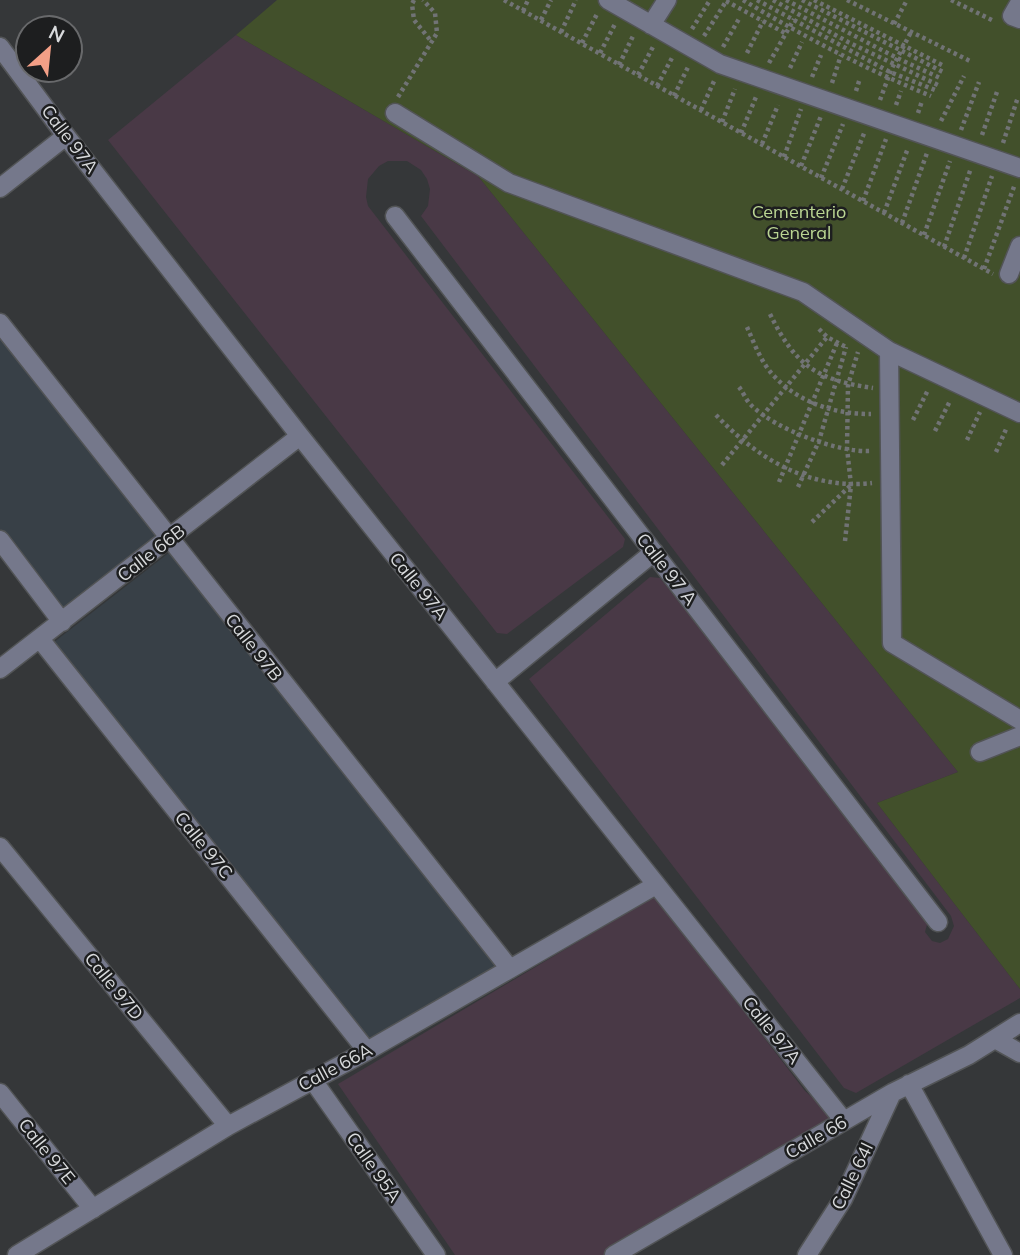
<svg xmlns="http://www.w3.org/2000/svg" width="1020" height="1255" viewBox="0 0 1020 1255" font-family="Mulish,sans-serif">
	<rect width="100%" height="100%" fill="#353739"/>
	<path fill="#384047" d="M0 335 161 540 64 615 0 529Z
		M170 552 501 970 373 1046 49 646Z"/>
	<path fill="#493946" d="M236 35 478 176 958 772 877 803 1020 989V998L856 1093 844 1088 529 679 650 577 660 578 920 906 928 921 925 932 932 941 940 943 948 939 954 926 951 916 421 216 428 206 430 189 427 179 421 170 407 161H388L379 166 368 179 366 197 368 206 625 539 623 547 507 634 497 633 108 140Z
		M655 896 805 1091 838 1121 610 1255H455L338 1084Z"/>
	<path fill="#42502b" d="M277 0H1020V989L877 803 958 772 478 176 236 35Z"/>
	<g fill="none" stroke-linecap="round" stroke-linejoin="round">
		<defs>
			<path id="minor" d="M608 0 720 64 1020 168
				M1020 2 1012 16 1020 19
				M651 25 667 0
				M0 47 66 136 300 436 844 1121
				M395 113 509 183 803 292 889 351 1020 413
				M0 188 66 136
				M395 216 938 922
				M1009 274 1020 246
				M0 323 510 969
				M889 351 892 643 1020 720
				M0 540 62 622
				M40 639 367 1051
				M0 669 300 436
				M495 682 654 552
				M980 752 1020 736
				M0 847 228 1126
				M995 1039 1020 1053
				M312 1079 436 1255
				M909 1084 1003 1255
				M0 1093 93 1209
				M17 1255 228 1126 367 1051 656 885
				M614 1255 892 1093 969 1055 1020 1023
				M807 1255 843 1199 892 1093"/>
		</defs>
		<use href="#minor" stroke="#525456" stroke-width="21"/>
		<path stroke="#717375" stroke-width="4.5" stroke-dasharray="3.5 3.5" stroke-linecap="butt" d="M414 0 412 4 414 20 431 41
			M504 0 993 274
			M743 0C803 36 865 69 931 96
			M757 0 890 72 935 90
			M773 0 848 42 938 85
			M786 0 897 58 940 78
			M802 0 943 72
			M814 0 944 66
			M847 0 972 62
			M951 0 994 21
			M726 1 785 33
			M523 11 528 0
			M541 20 551 0
			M894 24 907 0
			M692 29 710 0
			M561 32 576 0
			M704 36 727 0
			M582 43 597 14
			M723 47 740 17
			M600 53 615 24
			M747 53 763 21
			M769 63 794 19
			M619 65 634 34
			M790 68 802 42
			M638 75 654 45
			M812 77 821 55
			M832 83 841 55
			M657 86 673 56
			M856 91 860 78
			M674 96 689 65
			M398 97 437 33 435 13 423 0
			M880 100 891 70 911 32
			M896 105 901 91
			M701 110 715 79
			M918 113 922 101
			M941 121 964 76
			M722 122 735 89
			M961 130 979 82
			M741 133 756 97
			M982 135 998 89
			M1003 143 1018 97
			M762 144 778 105
			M784 157 801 109
			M801 166 821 116
			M821 178 843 124
			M842 189 865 131
			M863 201 886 139
			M884 213 908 148
			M902 223 927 153
			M924 235 950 161
			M944 247 971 168
			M964 258 992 176
			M984 269 1015 184
			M770 314C795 365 816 380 873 388
			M747 327C754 343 761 362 773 375 799 403 834 414 871 414
			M819 329 827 337 846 347
			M739 387C743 392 746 400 751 405 775 429 838 453 871 451
			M716 415C758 459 809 490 872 483
			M913 420 928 390
			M935 431 950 401
			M967 440 980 412
			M996 452 1007 427
			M722 465 827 337
			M779 482 837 343
			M798 487 819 441 846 347
			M812 522 850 486
			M845 541 851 485 847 448 848 385 858 352"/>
		<use href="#minor" stroke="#75788b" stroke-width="18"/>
	</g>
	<g text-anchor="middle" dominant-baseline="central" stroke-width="5" stroke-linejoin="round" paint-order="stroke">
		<g font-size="18" fill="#d8dadc" stroke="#1d1e1f">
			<text transform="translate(70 139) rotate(53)">Calle 97A</text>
			<text transform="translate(151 553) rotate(-38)">Calle 66B</text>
			<text transform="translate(667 569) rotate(52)">Calle 97 A</text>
			<text transform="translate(419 586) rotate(51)">Calle 97A</text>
			<text transform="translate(254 647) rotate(52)">Calle 97B</text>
			<text transform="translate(204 845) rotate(51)">Calle 97C</text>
			<text transform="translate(114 986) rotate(51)">Calle 97D</text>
			<text transform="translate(772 1030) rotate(51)">Calle 97A</text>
			<text transform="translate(335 1067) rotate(-28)">Calle 66A</text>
			<text transform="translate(816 1137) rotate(-30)">Calle 66</text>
			<text transform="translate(47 1151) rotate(51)">Calle 97E</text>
			<text transform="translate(374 1167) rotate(55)">Calle 95A</text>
			<text transform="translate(852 1176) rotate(-64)">Calle 64I</text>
		</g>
		<g font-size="18" fill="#bad592" stroke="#1d1e1f">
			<text x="799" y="211">Cementerio<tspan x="799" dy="21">General</tspan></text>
		</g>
	</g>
	<g transform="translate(49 49) rotate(27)"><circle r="33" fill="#1d1e1f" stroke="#68696b" stroke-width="2"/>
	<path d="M0-5L12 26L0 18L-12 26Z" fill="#f39f86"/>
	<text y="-10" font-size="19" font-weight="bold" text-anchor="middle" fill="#d8dadc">N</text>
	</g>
</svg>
